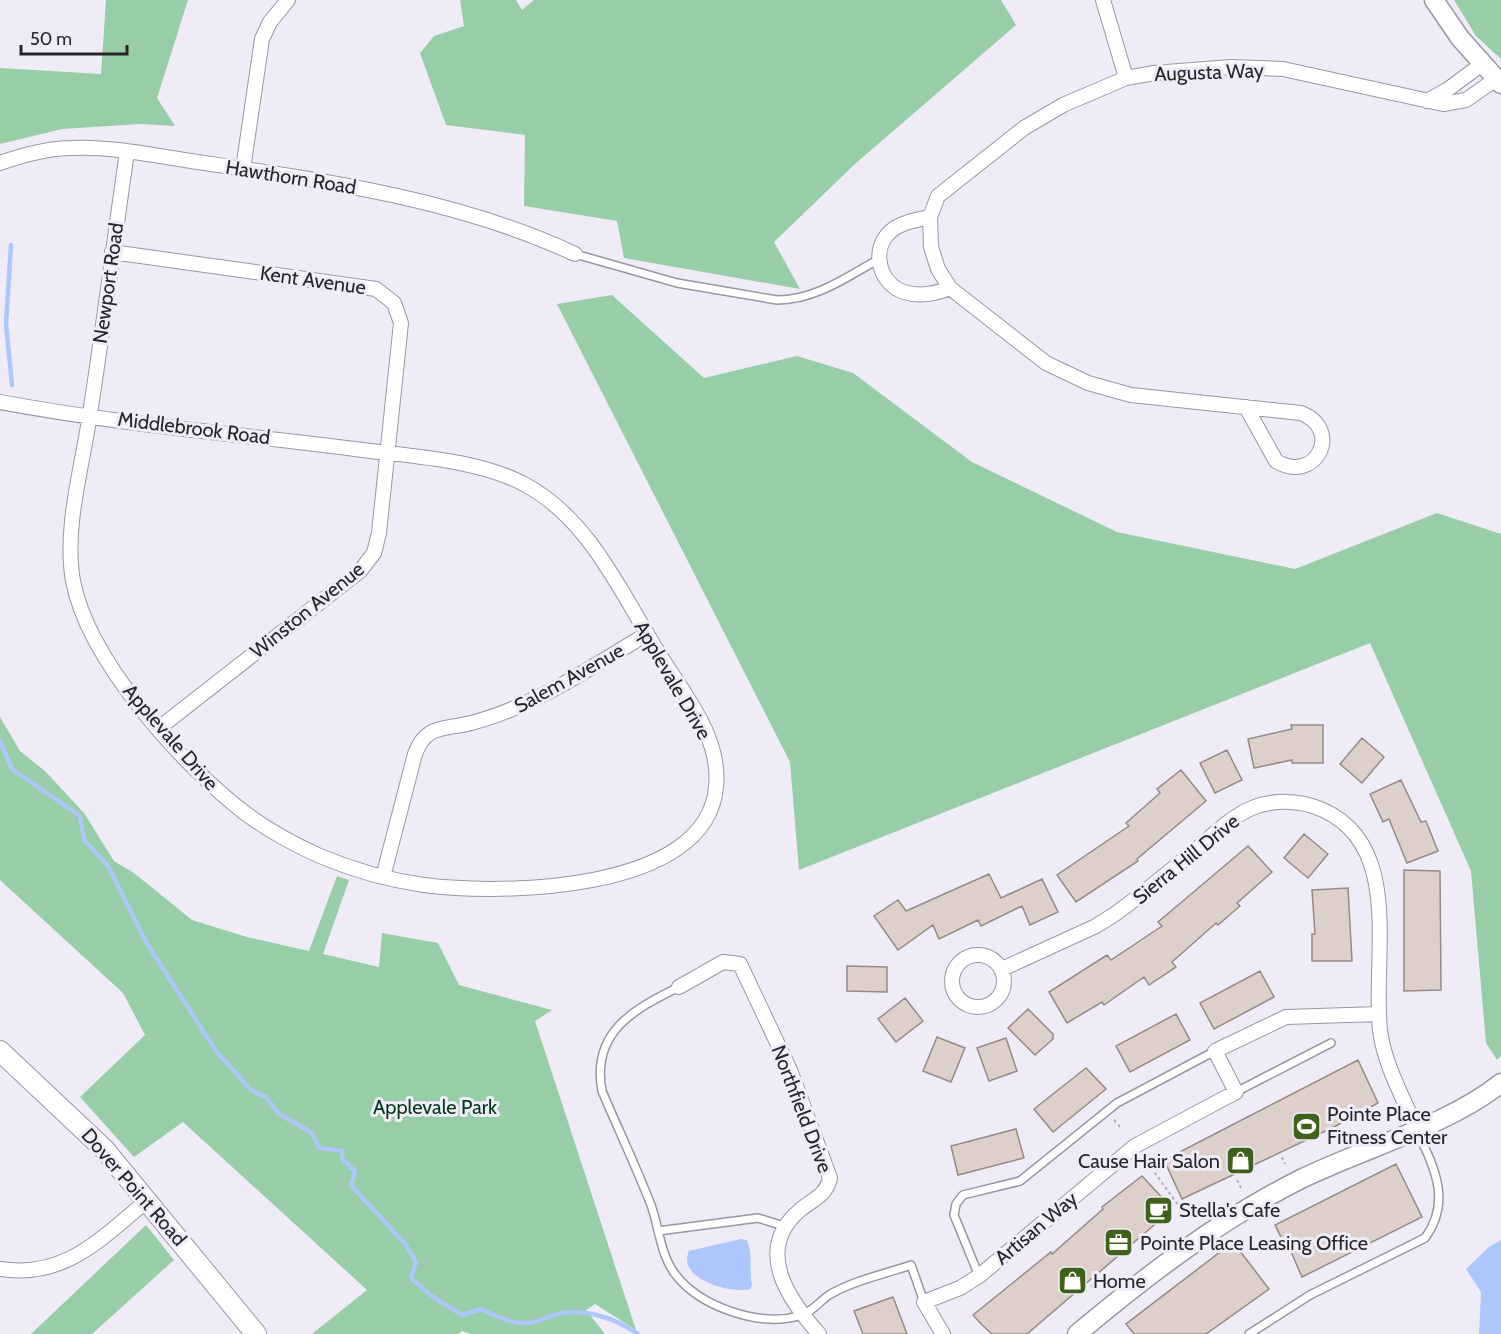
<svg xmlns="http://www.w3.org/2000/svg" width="1501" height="1334" viewBox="0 0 1501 1334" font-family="Cabin,sans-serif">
	<rect width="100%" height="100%" fill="#efecf8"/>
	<path fill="#97cea7" d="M106 0H188L157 98 175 126 140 124 62 129 0 144V68L101 74Z
		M460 0H516L522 10 534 0H1001L1016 25 855 164 774 242 800 289 624 258 617 221 524 206 525 135 446 125 420 53 434 36 464 26Z
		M1454 0H1501V59L1476 36Z
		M612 295 704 378 797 356 853 373 972 462 1117 532 1295 569 1437 513 1501 534V1056L1497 1060 1486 1043 1471 871 1370 643 799 870 790 762 557 304Z
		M0 717 20 751 45 771 84 813 114 861 134 873 192 920 247 937 309 951 337 876 349 880 323 954 379 967 382 933 438 943 459 985 552 1010 535 1021 636 1330 595 1304 586 1310 605 1334H471L462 1331 458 1334H312L367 1290 183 1122 134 1157 80 1097 145 1035 123 993 0 880Z
		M146 1225 174 1260 92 1334H31Z"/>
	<path fill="#adc6fb" d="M741 1239 747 1240C753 1254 749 1270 752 1285L750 1289C731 1294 676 1279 689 1251Z
		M1501 1240V1334H1479L1481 1292 1466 1269 1489 1247Z"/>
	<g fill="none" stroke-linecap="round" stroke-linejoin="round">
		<path stroke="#adc6fb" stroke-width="4.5" d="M11 245 6 324 12 385
			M0 741 12 769 80 816 84 840 108 866 146 942 216 1051 251 1090 266 1097 279 1114 312 1133 319 1148 342 1151V1159L355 1171 351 1185 405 1244 416 1262 411 1278 433 1297 462 1315 481 1309C494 1315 507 1322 521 1323 535 1324 545 1318 557 1314 583 1307 617 1319 638 1334"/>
	</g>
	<path fill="#ddd0cb" stroke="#958a85" stroke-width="1.5" d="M1291 725H1323V763H1292V760L1254 768 1248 739 1292 729Z
		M1362 738 1384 757 1362 783 1340 764Z
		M1227 750 1242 780 1215 793 1200 763Z
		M1181 770 1206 801 1137 859 1138 861 1076 902 1057 875 1129 826 1126 823 1160 793 1157 789Z
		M1401 780 1421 822 1426 821 1438 851 1407 863 1389 819 1383 822 1370 794Z
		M1304 834 1328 854 1308 878 1284 858Z
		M1248 846 1272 872 1237 903 1240 906 1218 925 1216 923 1172 962 1176 967 1149 985 1144 977 1104 1005 1102 1002 1067 1023 1049 992 1107 955 1111 960 1162 926 1158 922Z
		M1404 870 1440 871 1441 990 1404 991Z
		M989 874 1001 898 1042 879 1058 912 1030 925 1022 906 981 926 978 920 939 939 933 925 898 950 874 916 898 900 906 911Z
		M1348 888 1352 961H1312V934H1315L1312 890Z
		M847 966 887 967V992L847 991Z
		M1260 971 1274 997 1214 1029 1200 1003Z
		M905 998 923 1021 896 1042 878 1019Z
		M1028 1009 1053 1034V1039L1035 1055 1008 1028Z
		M1176 1014 1190 1040 1130 1072 1116 1046Z
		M937 1037 965 1048 951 1082 923 1071Z
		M1006 1038 1017 1071 989 1081 977 1048Z
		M1358 1060 1378 1103 1336 1126 1182 1199 1164 1160Z
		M1086 1068 1106 1089 1053 1132 1034 1109Z
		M1016 1129 1024 1158 958 1175 951 1146Z
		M1396 1164 1422 1217 1302 1277 1286 1240 1283 1241 1275 1225Z
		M1142 1176 1169 1205 1167 1206 1170 1209 1153 1226 1027 1334H992L982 1325 973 1315 1051 1252 1052 1254 1103 1209 1102 1207Z
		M1233 1242 1269 1289 1206 1334H1134L1126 1324Z
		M893 1297 907 1334H863L854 1311Z"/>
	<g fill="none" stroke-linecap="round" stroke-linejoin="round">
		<defs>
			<path id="service" d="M575 254 677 283 777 300C815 300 847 277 879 259
				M679 987C634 1009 591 1032 602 1091 618 1129 636 1166 651 1205 659 1227 660 1254 675 1274 700 1307 759 1327 799 1316 811 1313 819 1302 829 1295 852 1281 885 1274 911 1265L924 1302
				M1236 1092 1331 1043
				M658 1231 758 1218 787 1227
				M979 1276 954 1215 956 1204 963 1195 1020 1181 1117 1103 1215 1051
				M1249 1334 1310 1295 1425 1238C1452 1201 1434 1167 1417 1131"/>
			<path id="minor" d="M1103 0 1126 78
				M1427 101 1447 90 1482 64
				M0 163C23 155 47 148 71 148 117 146 165 158 211 164 333 182 462 201 575 254
				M243 169 262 39 270 22 288 0
				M930 217C917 220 901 222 891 231 870 249 879 284 904 292 920 297 935 294 950 288
				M112 252 376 289 394 303 401 323 379 533 374 553 360 571 159 728
				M0 402C117 424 237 434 355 449 407 456 477 459 524 484 592 520 623 598 663 660 687 698 721 739 716 787 707 893 500 895 424 885 388 880 353 870 320 856 293 844 268 830 245 813 182 765 88 660 73 581 64 529 81 472 89 420 103 331 114 241 127 152
				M1246 407 1276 461C1315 485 1344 430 1301 413L1131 395 1088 383 1046 363 950 288 938 269 931 247 930 217 938 196 1024 128 1063 105 1126 78 1154 73 1231 67 1283 69 1443 104 1466 100 1496 79
				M383 877 415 754C426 724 444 730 471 723 534 707 591 667 647 634
				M952 981a26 26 0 1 1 52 0a26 26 0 1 1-52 0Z
				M1002 969 1096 926 1115 914C1143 894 1170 871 1197 849 1214 834 1231 817 1252 808 1274 799 1301 800 1323 810 1404 846 1372 959 1380 1030 1384 1064 1403 1097 1416 1128
				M679 987 723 962 740 964 790 1070 830 1178C826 1196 813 1199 800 1210 753 1250 789 1300 819 1334
				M0 1269C66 1279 101 1238 148 1200
				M943 1334 924 1302 960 1288 979 1276 1135 1146 1236 1092 1215 1051 1286 1017 1379 1014"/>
			<path id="tertiary" d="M1434 0 1460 38 1501 84
				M1077 1334C1146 1276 1219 1220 1301 1179 1362 1149 1449 1125 1501 1083"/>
			<path id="secondary" d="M0 1051 104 1149 256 1334"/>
		</defs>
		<use href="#service" stroke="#9a97a2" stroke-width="10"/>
		<use href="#minor" stroke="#9a97a2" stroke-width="16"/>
		<use href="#tertiary" stroke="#9a97a2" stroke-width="21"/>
		<use href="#secondary" stroke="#9a97a2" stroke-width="22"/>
		<path stroke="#b0aeb7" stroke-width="2" stroke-dasharray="3 3" stroke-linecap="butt" d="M1114 1120 1122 1129
			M1282 1157 1285 1164
			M1144 1158 1186 1216
			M1237 1180 1241 1188
			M1091 1285 1096 1291"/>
		<use href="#service" stroke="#fff" stroke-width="7"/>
		<use href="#minor" stroke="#fff" stroke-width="14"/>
		<use href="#tertiary" stroke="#fff" stroke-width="18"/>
		<use href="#secondary" stroke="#fff" stroke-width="20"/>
	</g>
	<defs>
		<symbol id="stadium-square" viewBox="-11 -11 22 22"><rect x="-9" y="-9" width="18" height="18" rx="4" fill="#3e621a" stroke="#efecf8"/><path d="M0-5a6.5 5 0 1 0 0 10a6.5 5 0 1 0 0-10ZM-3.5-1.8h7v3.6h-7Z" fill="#fff"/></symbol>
		<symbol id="shop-square" viewBox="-11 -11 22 22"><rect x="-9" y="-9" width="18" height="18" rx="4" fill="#3e621a" stroke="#efecf8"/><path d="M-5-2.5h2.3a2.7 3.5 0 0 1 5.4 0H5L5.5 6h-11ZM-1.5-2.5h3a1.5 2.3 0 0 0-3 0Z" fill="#fff"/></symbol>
		<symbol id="cafe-square" viewBox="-11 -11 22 22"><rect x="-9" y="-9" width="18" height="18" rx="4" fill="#3e621a" stroke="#efecf8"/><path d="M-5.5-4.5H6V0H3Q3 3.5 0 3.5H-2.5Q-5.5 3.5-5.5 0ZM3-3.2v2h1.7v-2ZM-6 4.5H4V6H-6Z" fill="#fff"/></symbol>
		<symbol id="office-square" viewBox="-11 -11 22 22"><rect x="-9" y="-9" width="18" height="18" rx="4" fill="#3e621a" stroke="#efecf8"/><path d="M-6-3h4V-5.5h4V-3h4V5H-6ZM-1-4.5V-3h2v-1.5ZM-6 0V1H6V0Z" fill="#fff"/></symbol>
	</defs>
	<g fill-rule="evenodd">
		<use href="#stadium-square" x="1290" y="1110" width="33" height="33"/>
		<use href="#shop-square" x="1224" y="1144" width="33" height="33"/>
		<use href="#cafe-square" x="1142" y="1194" width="33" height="33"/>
		<use href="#office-square" x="1102" y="1226" width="33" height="33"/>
		<use href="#shop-square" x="1056" y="1264" width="33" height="33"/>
	</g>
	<g text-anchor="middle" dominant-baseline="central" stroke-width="6" stroke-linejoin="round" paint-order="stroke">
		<g font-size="20" fill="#262529" stroke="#efecf8">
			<text transform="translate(1209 72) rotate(-2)">Augusta Way</text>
			<text transform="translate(291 177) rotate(9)">Hawthorn Road</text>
			<text transform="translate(313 280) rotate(8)">Kent Avenue</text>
			<text transform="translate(108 283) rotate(-82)">Newport Road</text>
			<text transform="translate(194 428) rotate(7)">Middlebrook Road</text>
			<text transform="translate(307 610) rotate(-39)">Winston Avenue</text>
			<text transform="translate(569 678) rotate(-29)">Salem Avenue</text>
			<text transform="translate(673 680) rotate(60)">Applevale Drive</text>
			<text transform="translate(171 737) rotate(49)">Applevale Drive</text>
			<text transform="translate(1186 859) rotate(-39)">Sierra Hill Drive</text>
			<text transform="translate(802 1109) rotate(69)">Northfield Drive</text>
			<text transform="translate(134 1187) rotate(49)">Dover Point Road</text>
			<text transform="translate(1036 1228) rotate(-40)">Artisan Way</text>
		</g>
		<g font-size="20" fill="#003719" stroke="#efecf8">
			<text x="435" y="1107">Applevale Park</text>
		</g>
		<g font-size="20" fill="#262529" stroke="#efecf8" text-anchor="start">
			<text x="1327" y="1114">Pointe Place<tspan x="1327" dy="23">Fitness Center</tspan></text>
			<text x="1220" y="1161" text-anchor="end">Cause Hair Salon</text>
			<text x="1179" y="1210">Stella's Cafe</text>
			<text x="1140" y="1243">Pointe Place Leasing Office</text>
			<text x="1093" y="1281">Home</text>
		</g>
	</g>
	<path d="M21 45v9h106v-9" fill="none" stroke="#262529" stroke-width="3"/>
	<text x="30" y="45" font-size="18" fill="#262529" stroke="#efecf8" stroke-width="4.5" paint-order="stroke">50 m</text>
</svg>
